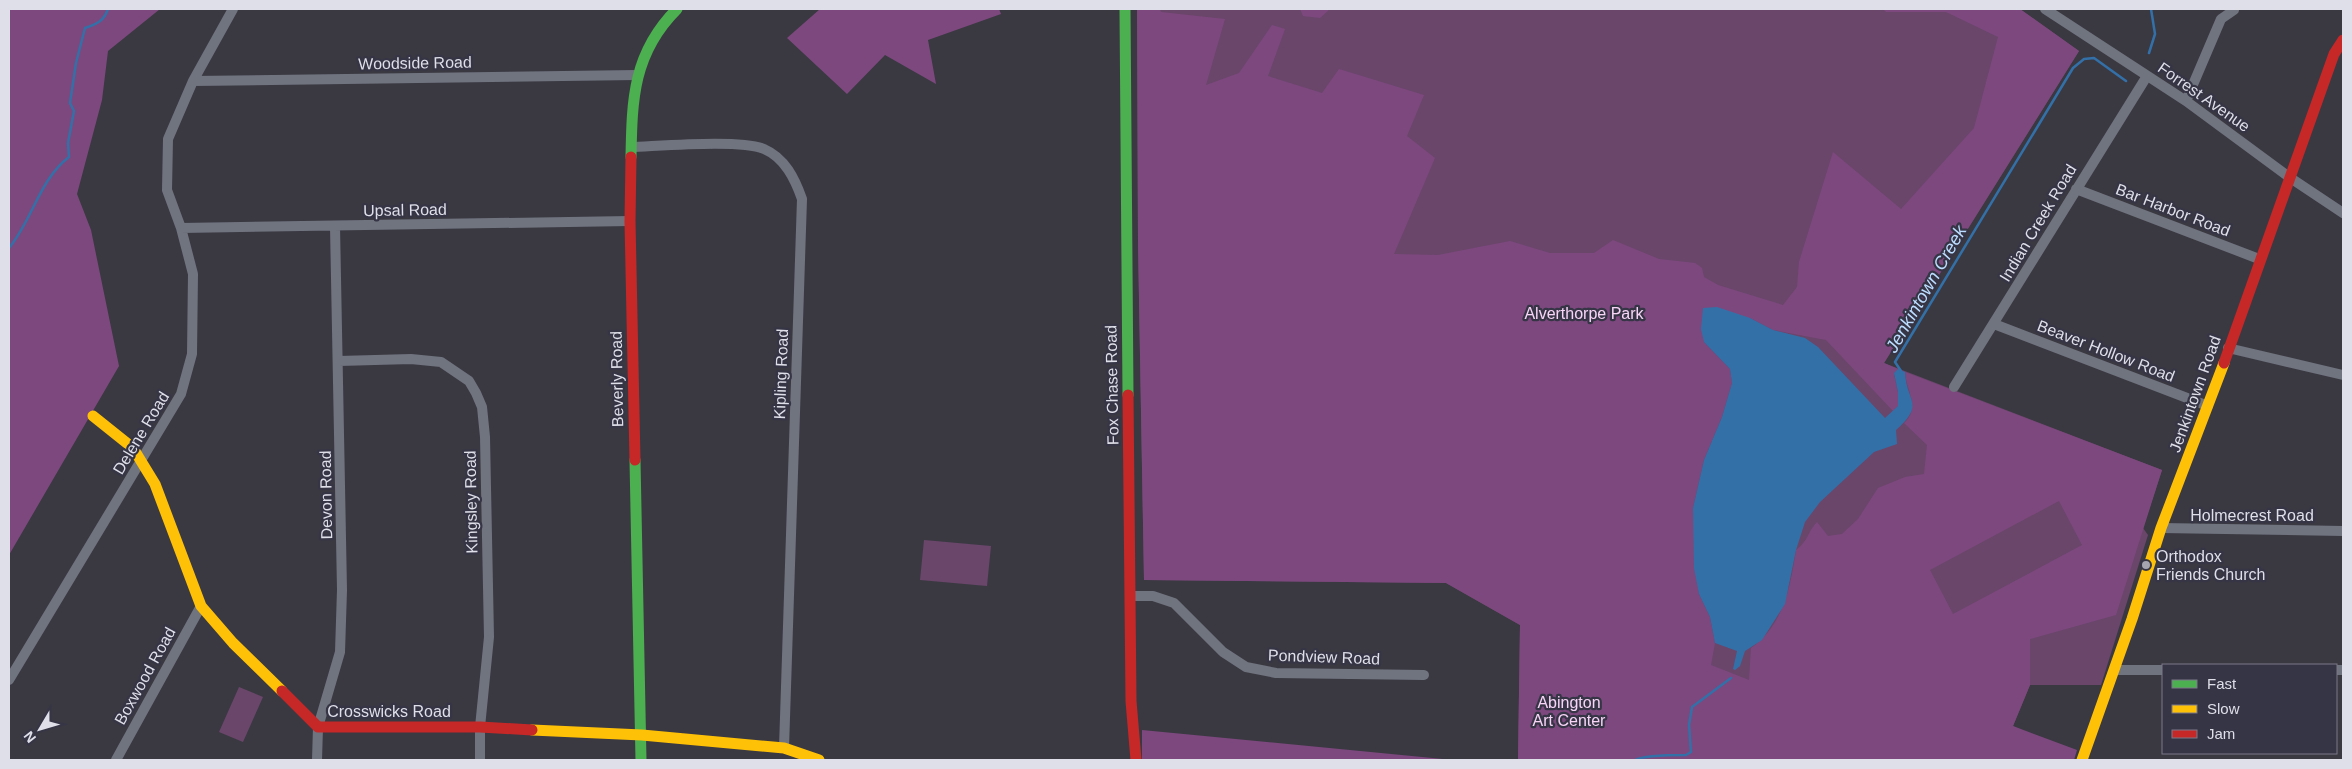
<svg xmlns="http://www.w3.org/2000/svg" width="2352" height="769" viewBox="0 0 2352 769" font-family="Helvetica,sans-serif">
	<rect width="100%" height="100%" fill="#3a3942"/>
	<path fill="#6a466b" d="M1137 9H2020L2079 51 1884 363 2162 470 2143 528 2148 535 2101 685H2030L2013 726 2074 760H1518L1520 625 1446 583 1144 580 1138 242Z
		M924 540 991 546 987 586 920 580Z
		M239 687 263 697 243 742 219 732Z"/>
	<path fill="#7d487e" fill-rule="evenodd" d="M9 9H160L108 51 102 100 77 194 91 230 119 366 9 555Z
		M820 9H999L1001 14 928 40 936 84 885 55 847 94 787 38Z
		M1137 9H1160L1161 12 1225 19 1206 85 1239 73 1272 25 1285 29 1268 76 1322 93 1339 69 1424 95 1407 136 1435 158 1394 254 1438 255 1510 241 1550 253H1594L1613 240 1659 259 1695 263 1702 268 1704 277 1718 285 1783 305 1797 287 1799 262 1833 152 1901 209 1974 128 1998 37 1946 12H1886L1883 9H2020L2079 51 1884 363 1898 369 1894 374 1898 392V406L1893 411 1826 340 1773 330 1750 318 1704 342 1730 369 1732 383 1722 417 1704 460 1693 508 1699 594 1710 617 1715 643 1711 665 1749 680 1751 648C1784 624 1790 588 1796 550 1809 540 1807 533 1817 522L1828 536 1842 534 1858 519 1878 488 1905 477 1924 474 1927 445 1904 423C1921 407 1906 391 1905 372L2162 470 2116 615 2030 639V685L2013 726 2077 750 2074 760H1518L1520 625 1446 583 1144 580 1138 242ZM2059 501 2082 545 1953 614 1930 570Z
		M1300 9H1330L1320 18 1303 16Z
		M1142 730 1453 760H1142Z"/>
	<path fill="#3370a8" d="M1717 307 1750 318 1773 330 1805 338 1818 347 1885 418 1898 406V392L1894 373 1898 369 1905 372C1906 402 1926 403 1896 430L1897 444 1874 452 1820 502 1805 522 1796 550 1785 604 1762 640 1745 651 1740 666 1735 670 1733 669 1737 651 1715 643 1710 617 1699 594 1694 568 1693 508 1704 460 1722 417 1732 383 1730 369 1704 342 1701 329 1703 308Z"/>
	<g fill="none" stroke-linecap="round" stroke-linejoin="round">
		<path stroke="#3370a8" stroke-width="2.5" d="M2149 53 2155 34 2151 9
			M9 248C33 219 39 180 69 157L68 143 74 111 70 103 76 63 85 28C97 24 104 21 108 9
			M1901 371 1895 362 2073 68 2084 59 2094 58 2126 81
			M1635 760C1644 755 1675 755 1686 755L1691 752 1689 725 1692 707 1731 678"/>
		<path stroke="#70747f" stroke-width="10" d="M2045 9 2186 101 2289 177 2343 213
			M193 81 637 75
			M2186 101 2221 19 2234 10
			M631 147C660 146 742 139 764 149 785 158 795 179 802 199L784 748
			M2076 189 2259 259
			M181 228 630 221
			M1994 324 2208 406
			M2228 348 2343 375
			M339 361 411 359 441 362 469 381 476 393 482 407 485 437 489 637 480 727V760
			M1954 387 2147 76
			M2161 528 2343 531
			M1130 596H1153L1174 603 1223 652 1246 667 1276 673 1424 675
			M2114 670H2163
			M2336 670H2343
			M9 680 181 394 192 354 193 274 181 228 167 190 168 139 193 81 233 9
			M116 760 201 606
			M317 760 318 727 340 652 342 590 335 226"/>
		<path stroke="#4caf50" stroke-width="11" d="M1125 9 1128 395
			M631 157C632 99 633 53 677 9
			M635 460 641 760"/>
		<path stroke="#ffc107" stroke-width="11" d="M93 416 133 448 155 484 201 606 233 643 282 691
			M532 730 642 735 784 748 819 760
			M2082 760 2132 619 2161 528 2224 363"/>
		<path stroke="#c62828" stroke-width="11" d="M631 157 630 221 635 460
			M2224 363 2334 54 2343 40
			M1128 395 1131 701 1136 760
			M282 691 318 727H480L532 730"/>
	</g>
	<circle fill="#a5a5af" stroke="#363546" stroke-width="2" cx="2146" cy="565" r="5"/>
	<g text-anchor="middle" dominant-baseline="central" stroke-width="4.5" stroke-linejoin="round" paint-order="stroke">
		<g font-size="16" fill="#dfdfe9" stroke="#363546">
			<text transform="translate(415 63) rotate(-1)">Woodside Road</text>
			<text transform="translate(2204 97) rotate(35)">Forrest Avenue</text>
			<text transform="translate(405 210) rotate(-1)">Upsal Road</text>
			<text transform="translate(2173 210) rotate(21)">Bar Harbor Road</text>
			<text transform="translate(2038 223) rotate(-59)">Indian Creek Road</text>
			<text transform="translate(2106 351) rotate(21)">Beaver Hollow Road</text>
			<text transform="translate(781 374) rotate(-88)">Kipling Road</text>
			<text transform="translate(617 379) rotate(-91)">Beverly Road</text>
			<text transform="translate(1112 385) rotate(-91)">Fox Chase Road</text>
			<text transform="translate(2195 394) rotate(-70)">Jenkintown Road</text>
			<text transform="translate(141 433) rotate(-59)">Delene Road</text>
			<text transform="translate(326 495) rotate(-91)">Devon Road</text>
			<text transform="translate(471 502) rotate(-91)">Kingsley Road</text>
			<text x="2252" y="515">Holmecrest Road</text>
			<text transform="translate(1324 657) rotate(2)">Pondview Road</text>
			<text transform="translate(145 676) rotate(-61)">Boxwood Road</text>
			<text x="389" y="711">Crosswicks Road</text>
		</g>
		<g font-size="16" fill="#f8d4f6" stroke="#363546">
			<text x="1584" y="313">Alverthorpe Park</text>
			<text x="1569" y="702">Abington<tspan x="1569" dy="18">Art Center</tspan></text>
		</g>
		<g font-size="16" fill="#dfdfe9" stroke="#363546" text-anchor="start">
			<text x="2156" y="556">Orthodox<tspan x="2156" dy="18">Friends Church</tspan></text>
		</g>
		<g font-size="18" font-style="italic" fill="#bcddff" stroke="#363546">
			<text transform="translate(1926 289) rotate(-60)">Jenkintown Creek</text>
		</g>
	</g>
	<rect width="2352" height="769" fill="none" stroke="#dfdfe9" stroke-width="20"/>
	<rect x="2162" y="664" width="175" height="90" fill="#363546" stroke="#7a7987"/>
	<rect x="2172" y="680" width="25" height="8" fill="#4caf50" stroke="#7a7987"/>
	<text x="2207" y="689" font-size="15" fill="#dfdfe9">Fast</text>
	<rect x="2172" y="705" width="25" height="8" fill="#ffc107" stroke="#7a7987"/>
	<text x="2207" y="714" font-size="15" fill="#dfdfe9">Slow</text>
	<rect x="2172" y="730" width="25" height="8" fill="#c62828" stroke="#7a7987"/>
	<text x="2207" y="739" font-size="15" fill="#dfdfe9">Jam</text>
	<g transform="translate(40 729) rotate(232)" stroke="#363546" stroke-width="4" paint-order="stroke">
	<path d="M0-4L9 19L0 12L-9 19Z" fill="#dfdfe9"/>
	<text y="-8" font-size="14" font-weight="bold" text-anchor="middle" fill="#dfdfe9">N</text>
	</g>
</svg>
